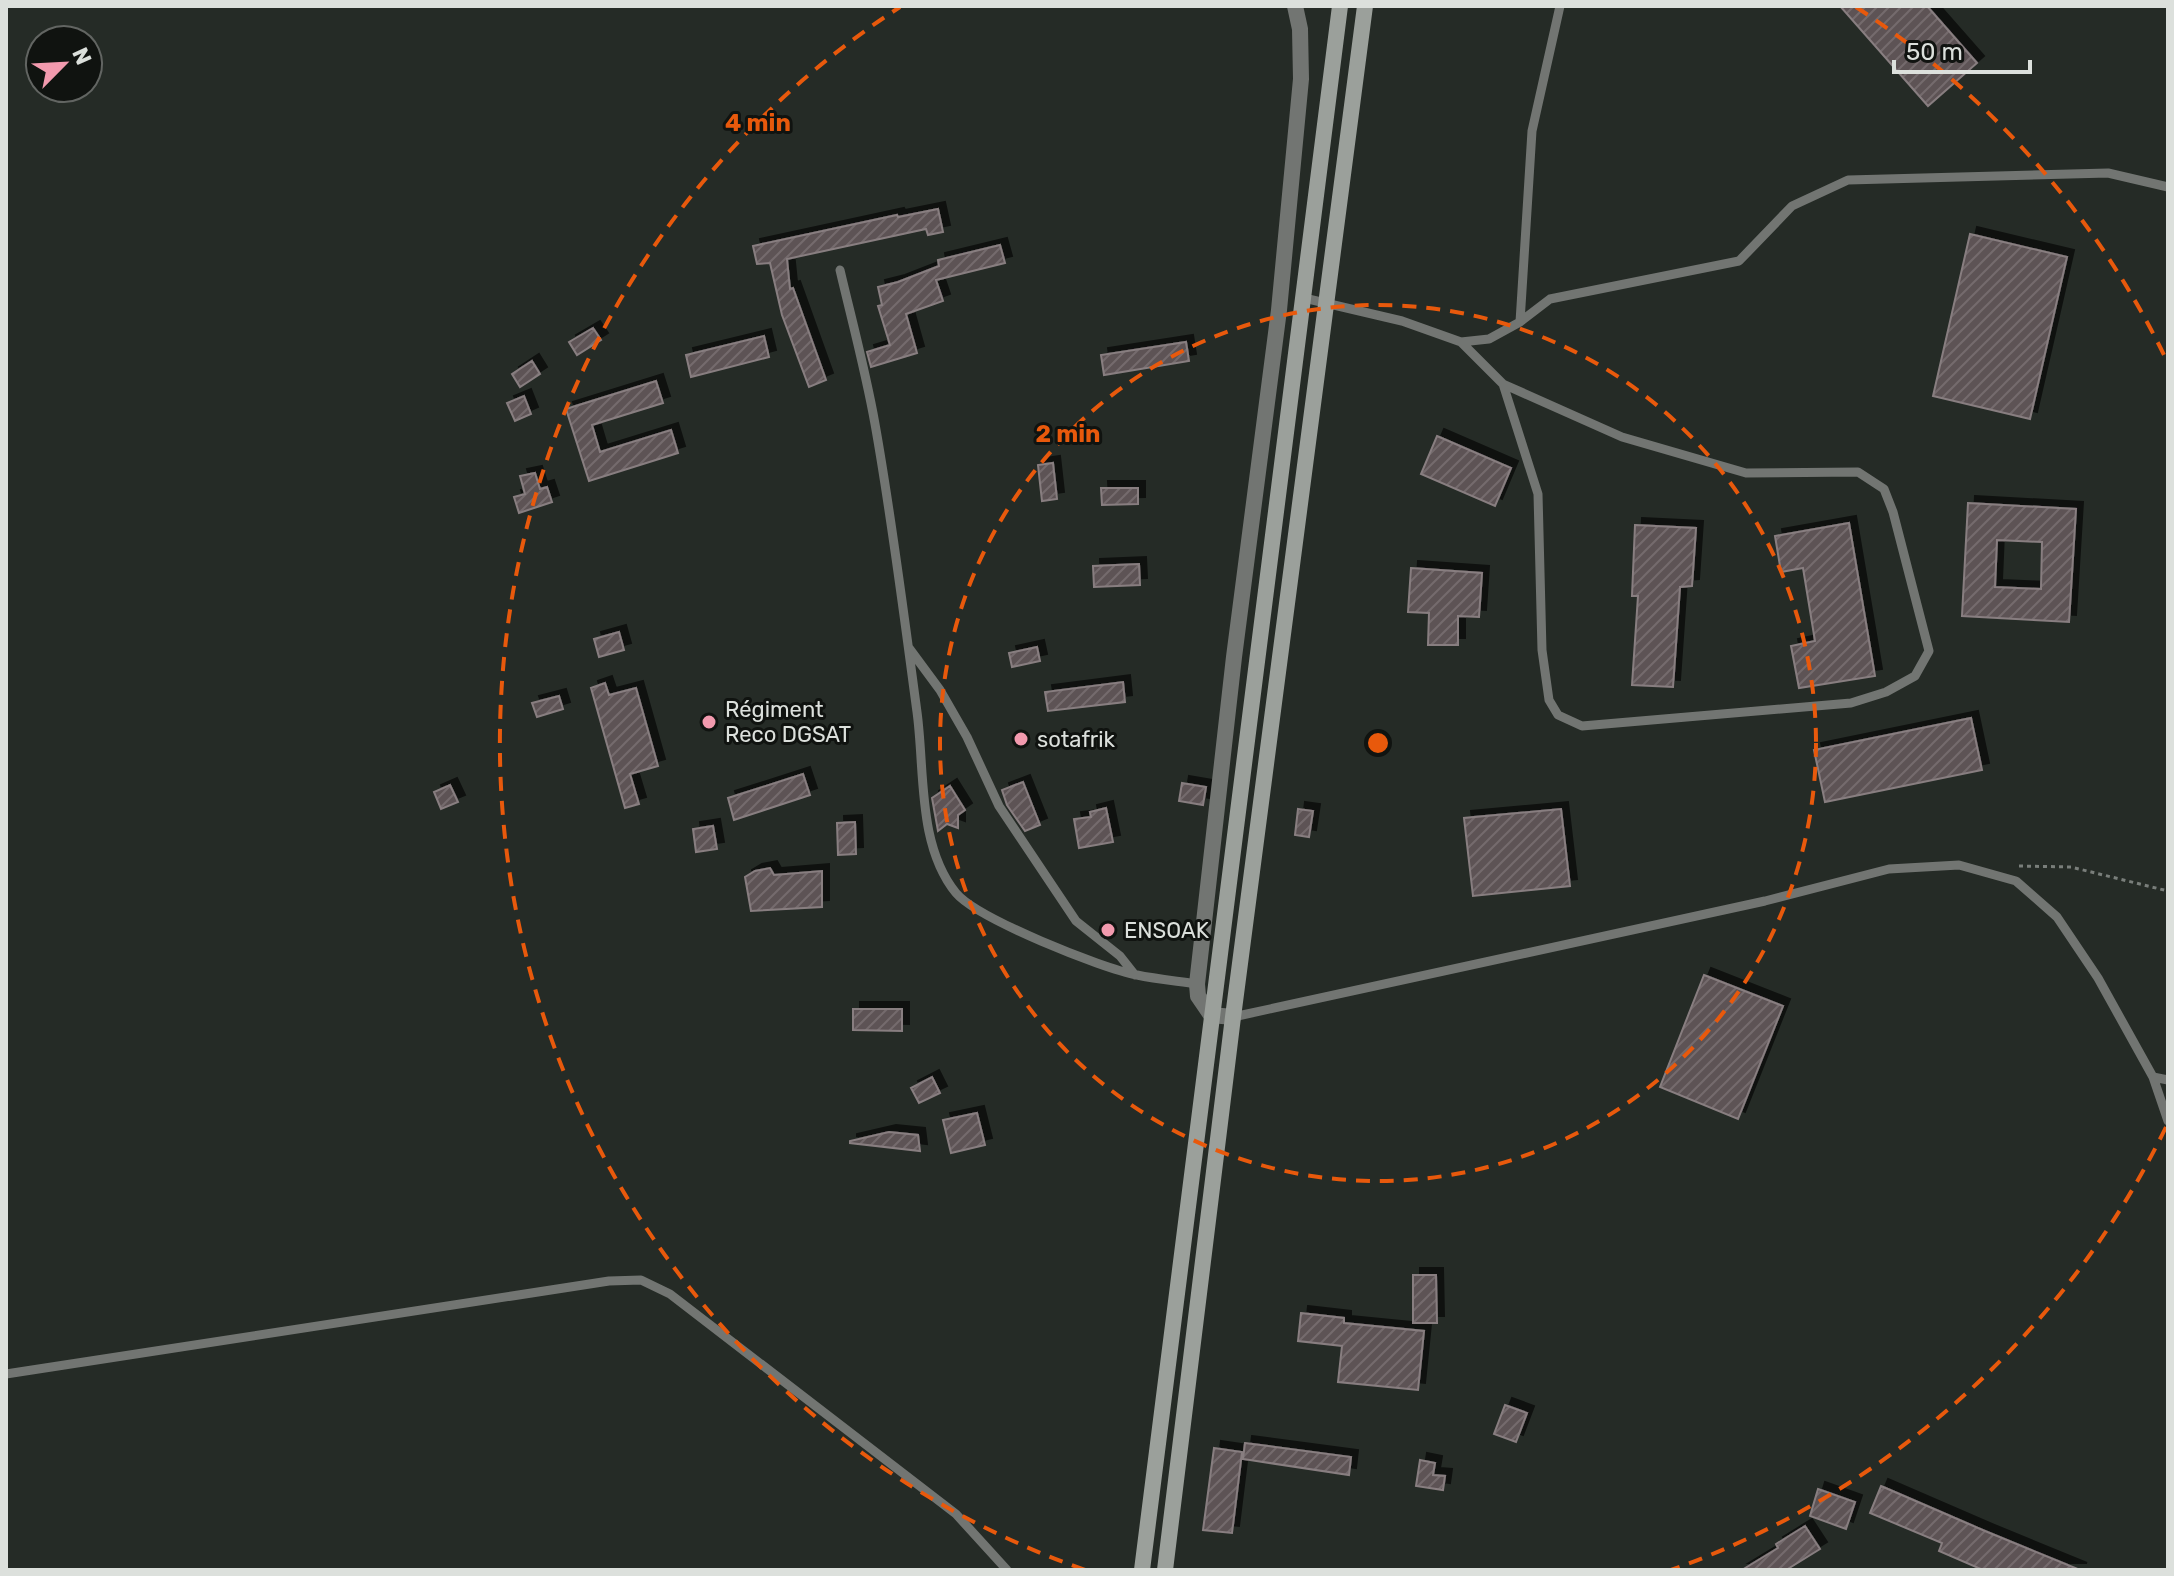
<svg xmlns="http://www.w3.org/2000/svg" width="2174" height="1576" viewBox="0 0 2174 1576" font-family="Rubik,sans-serif">
	<defs>
		<pattern id="building-hatch" width="6" height="6" patternUnits="userSpaceOnUse" patternTransform="scale(2)"><rect width="6" height="6" fill="#5d5355"/><path d="M-1 1l2-2M0 6l6-6M5 7l2-2" fill="none" stroke="#746b6d"/></pattern>
		<filter id="shadow"><feDropShadow dx="7" dy="-7" stdDeviation="0" flood-color="#0009"/></filter>
	</defs>
	<rect width="100%" height="100%" fill="#252b26"/>
	<path fill="url(#building-hatch)" stroke="#887e80" stroke-width="2" fill-rule="evenodd" filter="url(#shadow)" d="M1840 6H1927L1977 63 1928 106Z
		M938 209 943 232 928 235 926 229 787 259 790 289 793 288 826 380 809 387 782 315 770 263 757 264 753 246 897 215 898 217Z
		M1970 234 2067 257 2030 419 1933 396Z
		M1000 245 1005 263 936 280 943 301 906 314 917 353 871 367 867 352 890 345 878 306 882 305 878 287 898 282 939 266 938 260Z
		M593 328 601 340 577 355 569 342Z
		M764 336 769 357 691 377 686 355Z
		M1186 342 1189 361 1104 375 1101 355Z
		M532 361 540 374 520 387 512 374Z
		M656 381 663 403 592 425 600 452 671 430 678 453 589 481 566 409Z
		M524 396 531 414 515 421 507 403Z
		M1437 436 1511 468 1495 506 1421 474Z
		M1053 463 1057 499 1042 501 1038 465Z
		M535 473 540 489 547 487 552 502 519 513 514 497 525 494 520 476Z
		M1101 488H1138V504L1102 505Z
		M1968 503 2076 509 2069 622 1962 616ZM1997 540 2042 542 2041 589 1995 587Z
		M1849 523 1875 676 1799 688 1791 646 1815 641 1803 568 1781 572 1775 536Z
		M1635 525 1696 528 1692 586 1680 587 1673 687 1632 685 1638 596H1632Z
		M1139 564 1140 585 1094 587 1093 566Z
		M1411 568 1482 573 1479 617 1458 616V645H1428L1429 613 1408 612Z
		M619 632 624 650 599 657 594 639Z
		M1037 647 1040 661 1012 667 1009 653Z
		M1123 682 1125 702 1048 711 1045 692Z
		M605 683 609 695 636 688 658 766 630 774 639 804 625 808 591 688Z
		M559 696 563 709 537 717 532 703Z
		M1971 718 1982 770 1825 802 1814 750Z
		M803 774 810 795 734 820 728 798Z
		M1023 782 1040 825 1025 831 1007 805 1002 790Z
		M1182 783 1206 787 1203 805 1179 801Z
		M450 785 458 802 441 809 434 792Z
		M950 786 965 810 958 815V828L947 824 938 831 932 798Z
		M1106 808 1113 842 1079 848 1074 819 1091 817 1090 812Z
		M1298 809 1313 811 1309 837 1295 835Z
		M1561 809 1570 886 1473 896 1464 818Z
		M855 822 856 854 838 855 837 823Z
		M713 826 717 849 696 852 693 829Z
		M770 868 774 875 822 871V907L751 911 745 877 755 871Z
		M1704 975 1783 1006 1738 1119 1660 1087Z
		M853 1009H902V1031L853 1030Z
		M932 1077 940 1093 919 1103 911 1088Z
		M977 1113 985 1145 951 1153 943 1120Z
		M889 1132 918 1135 920 1151 850 1143V1141Z
		M1413 1275H1436L1437 1323H1413Z
		M1301 1313 1344 1318V1323L1424 1331 1418 1390 1338 1382 1342 1346 1298 1341Z
		M1505 1405 1527 1413 1516 1442 1494 1434Z
		M1245 1443 1351 1457 1349 1475 1243 1459Z
		M1214 1448 1242 1452 1232 1533 1203 1530Z
		M1420 1460 1435 1463 1433 1475 1445 1476 1443 1490 1416 1486Z
		M1881 1486 1985 1531 2080 1570H1983L1939 1551 1942 1543 1870 1513Z
		M1818 1489 1855 1502 1846 1529 1810 1516Z
		M1805 1526 1820 1549 1786 1570H1742L1778 1548 1776 1544Z"/>
	<g fill="none" stroke-linecap="round" stroke-linejoin="round">
		<path stroke="#797e7a" stroke-width="3" stroke-dasharray="4 4" stroke-linecap="butt" d="M2019 866 2071 867 2168 891"/>
		<path stroke="#727572" stroke-width="9" d="M840 270C852 321 866 373 875 424 892 519 904 616 917 712 925 770 917 845 956 893 978 919 1101 968 1137 975 1156 979 1177 981 1197 984
			M1304 298 1402 321 1461 342 1489 339 1520 322 1550 299 1739 261 1792 206 1848 180 2108 173 2168 187
			M1520 322 1532 131 1560 6
			M1461 342 1503 384 1622 437 1746 473 1858 472 1884 489 1893 512 1929 651 1915 676 1886 692 1851 703 1582 726 1558 715 1549 700 1542 650 1538 494 1503 384
			M909 648 940 690 967 737 999 806 1076 921 1120 956 1135 975
			M1233 1017 1765 901 1889 869 1959 865 2016 881 2057 917 2098 978 2153 1077 2168 1080
			M2153 1077 2168 1121
			M6 1374 609 1281 641 1280 670 1294 956 1514 1007 1570"/>
		<path stroke="#727572" stroke-width="16" d="M1233 1017 1211 1015 1198 996 1197 984 1234 657 1279 310 1301 79 1300 29 1295 6"/>
		<path stroke="#9ba09b" stroke-width="16" d="M1142 1570 1340 6
			M1165 1570 1233 1017 1365 6"/>
	</g>
	<g fill="none" stroke="#e8590c" stroke-width="4" stroke-dasharray="14 10">
		<circle cx="1378" cy="743" r="438"/>
		<path d="M2166 1127A877 877 0 0 1 1671 1570M1085 1570A877 877 0 0 1 900 7M1856 7A877 877 0 0 1 2166 359"/>
	</g>
	<g fill="#f29aae" stroke="#101310" stroke-width="3">
		<circle cx="709" cy="722" r="8"/>
		<circle cx="1021" cy="739" r="8"/>
		<circle cx="1108" cy="930" r="8"/>
	</g>
	<g text-anchor="middle" dominant-baseline="central" stroke-width="6" stroke-linejoin="round" paint-order="stroke">
		<g font-size="22" fill="#dce0dc" stroke="#101310" text-anchor="start">
			<text x="725" y="709">Régiment<tspan x="725" dy="25">Reco DGSAT</tspan></text>
			<text x="1037" y="739">sotafrik</text>
			<text x="1124" y="930">ENSOAK</text>
		</g>
	</g>
	<circle cx="1378" cy="743" r="12" fill="#e8590c" stroke="#101310" stroke-width="4"/>
	<g font-size="24" text-anchor="middle" font-weight="bold" fill="#e8590c" stroke="#101310" stroke-width="6" stroke-linejoin="round" paint-order="stroke">
		<text x="758" y="131">4 min</text>
		<text x="1068" y="442">2 min</text>
	</g>
	<rect width="2174" height="1576" fill="none" stroke="#dce0dc" stroke-width="16"/>
	<g transform="translate(64 64) rotate(66)"><circle r="38" fill="#101310" stroke="#626562" stroke-width="2"/>
	<path d="M0-6L14 30L0 20L-14 30Z" fill="#f29aae"/>
	<text y="-12" font-size="22" font-weight="bold" text-anchor="middle" fill="#dce0dc">N</text>
	</g>
	<path d="M1894 60v12h136v-12" fill="none" stroke="#dce0dc" stroke-width="4"/>
	<text x="1906" y="60" font-size="24" fill="#dce0dc" stroke="#101310" stroke-width="6" paint-order="stroke">50 m</text>
</svg>
